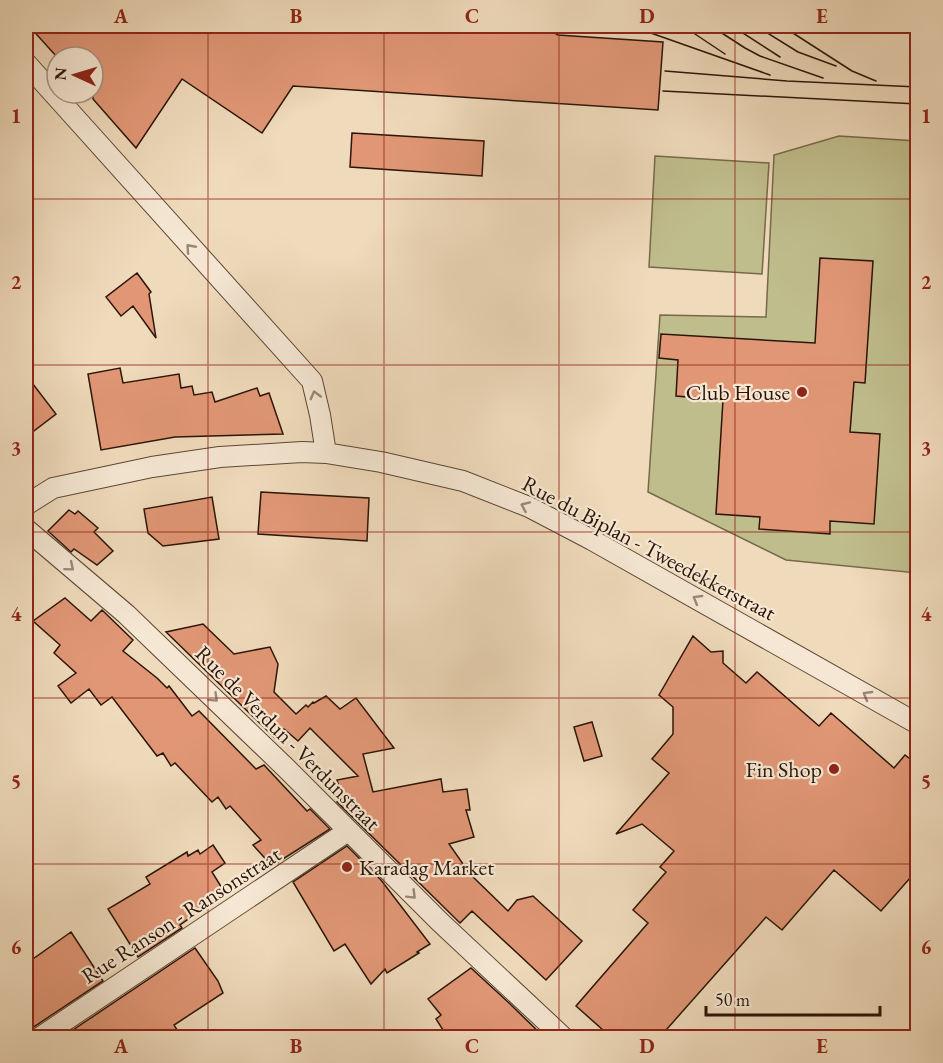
<svg xmlns="http://www.w3.org/2000/svg" width="943" height="1063" viewBox="0 0 943 1063" font-family="'EB Garamond',serif">
	<rect width="100%" height="100%" fill="#efdabb"/>
	<filter id="stains"><feTurbulence type="fractalNoise" baseFrequency=".00333" numOctaves="4"/><feColorMatrix values="0 0 0 0 .2 0 0 0 0 .09 0 0 0 0 .02 0 0 0 .5 -.17"/></filter>
	<radialGradient id="worn" r=".72"><stop offset=".6" stop-color="#630" stop-opacity="0"/><stop offset="1" stop-color="#630" stop-opacity=".3"/></radialGradient>
	<path fill="#c0bd8c" stroke="#76694a" stroke-width="1.5" d="M839 136 917 141V573L786 560 648 492 660 315 766 317 774 155Z
		M655 156 769 163 762 274 649 267Z"/>
	<path fill="#e19776" stroke="#2b1507" stroke-width="1.5" d="M29 26H543L558 35 663 42 658 110 293 86 262 133 182 79 136 148 93 99V57H57Z
		M352 133 484 141 482 176 350 167Z
		M820 258 873 261 865 383 854 382 850 432 880 434 874 524 830 521V534L759 529 760 517 716 514 723 400 676 396 678 360 659 358 661 334 815 343Z
		M137 273 151 292 149 294 156 338 133 306 121 316 106 297Z
		M120 368 123 383 179 374 181 388 192 386 194 395 212 392 215 402 257 388 260 396 269 393 283 434 175 437 101 450 88 374Z
		M26 375 56 414 26 437Z
		M261 492 369 498 367 541 258 534Z
		M212 497 219 539 163 546 148 533 144 509Z
		M69 510 75 514 78 511 98 528 94 532 113 551 97 565 74 549 71 552 48 531Z
		M65 598 91 621 102 610 133 640 123 651 157 678 167 688 169 686 192 716 199 711 256 769 264 765 307 811 310 809 330 829 272 866 253 845 261 840 230 806 226 809 218 797 212 802 175 763 171 766 163 753 157 756 112 697 101 705 89 689 71 703 58 686 76 673 54 653 60 645 33 621Z
		M203 624 234 654 270 647 278 664 274 692 296 714 306 705 308 707 313 702 314 703 326 696 340 709 356 698 394 748 363 754 373 792 441 779 443 792 467 789 470 810H466L474 837 449 844 470 874 508 911 517 900 533 896 582 941 546 980 472 911 460 923 337 802 343 800 337 780 358 776 310 728 298 741 284 729 275 738 166 632Z
		M693 636 711 652 723 651V663L746 683 757 672 819 726 831 713 894 768 905 755 918 765V869L881 911 834 870 782 930 766 917 659 1038H612L576 1006 648 923 633 910 666 872 660 867 674 851 642 824 616 834 669 773 652 759 673 734V707L659 695Z
		M592 722 602 756 584 761 574 727Z
		M213 845 225 863 212 872 225 893 180 925 182 928 138 957 108 909 150 884 146 877 187 852 188 856 198 850 200 854Z
		M347 846 381 880 430 944 417 952 419 953 387 973 385 969 371 984 345 944 334 951 293 882Z
		M71 932 103 981 32 1028 26 1038V964Z
		M195 948 218 981 223 993 174 1025 182 1038H61Z
		M471 968 508 1002 545 1038H448L436 1019 441 1015 428 999Z"/>
	<g fill="none" stroke-linecap="round" stroke-linejoin="round">
		<defs>
			<path id="street" d="M26 63 312 381 320 415 326 453
				M26 505 53 488 152 467 220 457 302 452 326 453 381 462 463 481 529 507 592 540 918 724
				M26 529 126 614 286 768 440 922 564 1038
				M39 1038 348 831"/>
		</defs>
		<use href="#street" stroke="#5c4634" stroke-width="22"/>
		<use href="#street" stroke="#f5e7d3" stroke-width="20"/>
		<path stroke="#2b1507" stroke-width="1.5" d="M631 26 770 75
			M683 26 725 54
			M711 26 745 48 760 56 823 78
			M732 26 780 57
			M756 26 798 52 836 66
			M782 26 852 71 876 81
			M665 71 787 81 918 87
			M663 91 918 104"/>
	</g>
	<defs><path id="oneway-chevron" d="M-2-3.5L2.5 0L-2 3.5" fill="none" stroke-width="1.6" stroke-linecap="round" stroke-linejoin="round" transform="scale(1.5)"/></defs>
	<g stroke="#9a8877">
		<use href="#oneway-chevron" transform="translate(190 248) rotate(-132)"/>
		<use href="#oneway-chevron" transform="translate(315 395) rotate(-105)"/>
		<use href="#oneway-chevron" transform="translate(525 506) rotate(-156)"/>
		<use href="#oneway-chevron" transform="translate(70 567) rotate(40)"/>
		<use href="#oneway-chevron" transform="translate(697 599) rotate(-150)"/>
		<use href="#oneway-chevron" transform="translate(867 695) rotate(-150)"/>
		<use href="#oneway-chevron" transform="translate(214 698) rotate(44)"/>
		<use href="#oneway-chevron" transform="translate(412 895) rotate(45)"/>
	</g>
	<path fill="none" stroke="#8f2418" stroke-width="1.5" stroke-opacity="0.55" d="M208 26V1038M384 26V1038M559 26V1038M735 26V1038M26 199H918M26 365H918M26 532H918M26 698H918M26 864H918"/>
	<g fill="#8f2418" stroke="#f5e7d3" stroke-width="2">
		<circle cx="802" cy="392" r="6"/>
		<circle cx="834" cy="769" r="6"/>
		<circle cx="347" cy="867" r="6"/>
	</g>
	<g text-anchor="middle" dominant-baseline="central" stroke-width="4.5" stroke-linejoin="round" paint-order="stroke">
		<g font-size="22" fill="#2b1507" stroke="#f5e7d3" text-anchor="end">
			<text x="790" y="392">Club House</text>
			<text x="822" y="769">Fin Shop</text>
			<text x="359" y="867" text-anchor="start">Karadag Market</text>
		</g>
		<g font-size="22" fill="#2b1507" stroke="#f5e7d3">
			<text transform="translate(649 548) rotate(28)">Rue du Biplan - Tweedekkerstraat</text>
			<text transform="translate(288 738) rotate(45)">Rue de Verdun - Verdunstraat</text>
			<text transform="translate(181 915) rotate(-33)">Rue Ranson - Ransonstraat</text>
		</g>
	</g>
	<rect width="943" height="1063" fill="none" stroke="#efdabb" stroke-width="66"/>
	<g transform="translate(75 75) rotate(274)"><circle r="28" fill="#f5e7d3" stroke="#a49381" stroke-width="1.5"/>
	<path d="M0-4.5L10 22L0 15L-10 22Z" fill="#8f2418"/>
	<text y="-9" font-size="16" font-weight="bold" text-anchor="middle" fill="#2b1507">N</text>
	</g>
	<path d="M706 1006v9h174v-9" fill="none" stroke="#2b1507" stroke-width="3"/>
	<text x="715" y="1006" font-size="18" fill="#2b1507" stroke="#f5e7d3" stroke-width="4.5" paint-order="stroke">50 m</text>
	<rect x="33" y="33" width="877" height="997" fill="none" stroke="#8f2418" stroke-width="2"/>
	<g font-size="20" text-anchor="middle" font-weight="bold" fill="#8f2418">
		<text x="121" y="23">A</text>
		<text x="296" y="23">B</text>
		<text x="472" y="23">C</text>
		<text x="647" y="23">D</text>
		<text x="822" y="23">E</text>
		<text x="16" y="123">1</text>
		<text x="926" y="123">1</text>
		<text x="16" y="289">2</text>
		<text x="926" y="289">2</text>
		<text x="16" y="455">3</text>
		<text x="926" y="455">3</text>
		<text x="16" y="621">4</text>
		<text x="926" y="621">4</text>
		<text x="16" y="788">5</text>
		<text x="926" y="788">5</text>
		<text x="16" y="954">6</text>
		<text x="926" y="954">6</text>
		<text x="121" y="1053">A</text>
		<text x="296" y="1053">B</text>
		<text x="472" y="1053">C</text>
		<text x="647" y="1053">D</text>
		<text x="822" y="1053">E</text>
	</g>
	<rect width="100%" height="100%" filter="url(#stains)"/>
	<rect width="100%" height="100%" fill="url(#worn)"/>
</svg>
